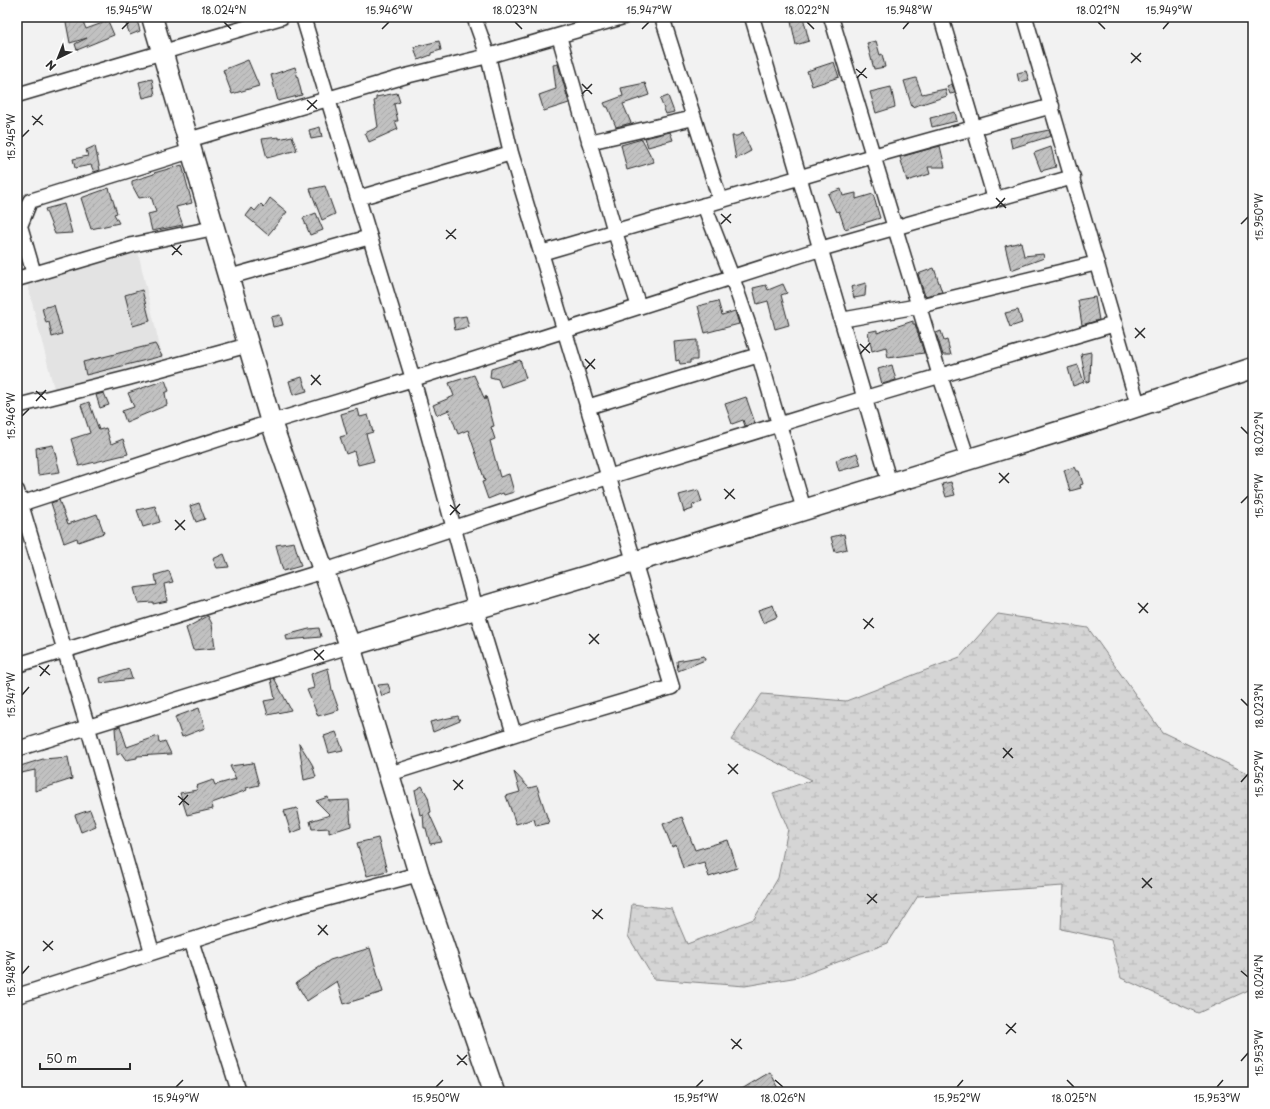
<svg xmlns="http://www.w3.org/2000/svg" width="1270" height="1109" viewBox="0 0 1270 1109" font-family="'Playpen Sans',sans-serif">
	<defs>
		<pattern id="wetland-marsh" width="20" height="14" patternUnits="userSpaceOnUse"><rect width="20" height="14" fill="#d5d5d5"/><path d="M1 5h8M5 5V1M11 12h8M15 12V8" fill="none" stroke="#b7b7b7"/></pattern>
		<pattern id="building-hatch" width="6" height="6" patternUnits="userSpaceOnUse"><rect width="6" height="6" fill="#c1c1c1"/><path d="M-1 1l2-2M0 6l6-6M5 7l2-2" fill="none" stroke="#a6a6a6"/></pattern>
	</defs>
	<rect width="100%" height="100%" fill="#f2f2f2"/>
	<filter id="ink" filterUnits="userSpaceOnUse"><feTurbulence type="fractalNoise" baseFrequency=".025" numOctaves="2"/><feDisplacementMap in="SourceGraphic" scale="8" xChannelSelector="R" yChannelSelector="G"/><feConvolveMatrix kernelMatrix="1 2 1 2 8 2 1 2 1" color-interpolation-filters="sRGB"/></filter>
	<g filter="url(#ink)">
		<path fill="#e3e3e3" d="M138 252 162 356 166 362 54 389 27 283Z"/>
		<path fill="url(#wetland-marsh)" stroke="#808080" d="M998 614 1088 628 1162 732 1253 776V988L1198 1013 1121 978 1111 940 1061 929 1063 886 918 896 888 943 798 977 745 986 654 979 628 936 632 904 672 909 687 944 754 919 778 878 788 829 773 793 812 780 731 740 762 694 846 701 960 657Z"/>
		<path fill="url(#building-hatch)" stroke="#2b2b2b" d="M65 17H81L86 29 108 21 114 35 77 50 75 44 87 38 70 43Z
			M790 17H803L809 41 796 45Z
			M137 20 140 31 130 35 126 24Z
			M439 41 441 50 431 53V55L418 60 414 47Z
			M876 41 880 55 882 54 885 67 874 69 867 43Z
			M248 60 259 86 232 94 223 70Z
			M834 62 839 77 812 86 807 71Z
			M558 64 569 103 544 111 539 95 556 89 553 65Z
			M295 67 302 95 278 101 271 75Z
			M1026 71 1029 80 1019 82 1017 73Z
			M916 78 922 94 945 89 947 96 912 107 904 81Z
			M152 79 155 95 143 98 139 82Z
			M645 83 649 95 623 104 631 123 616 127 608 107H606L604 103 623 96 621 88Z
			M952 84 955 93 950 94 947 86Z
			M891 87 895 107 876 113 870 92Z
			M397 93 400 102 394 104 398 121H395L398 129 369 142 365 133 378 127 374 101 376 100V97Z
			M668 96 674 112 666 114 660 99Z
			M955 112 957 121 932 127 930 118Z
			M320 127 322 137 311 139 309 130Z
			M1049 130 1051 136 1012 148 1010 138Z
			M670 132 673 140 648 147 645 138Z
			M743 133 751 151 736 159 732 136H737Z
			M292 136 297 150 267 158 262 139 279 137V139Z
			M642 139 654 162 627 170 621 145Z
			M95 146 100 170 94 172 91 165 75 168 73 159 88 156 86 150Z
			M940 146 945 167H928L930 174 907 181 900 157Z
			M1051 147 1056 167 1041 171 1034 153Z
			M182 165 192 203 176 207 183 225 152 231 148 214 156 212 151 196 139 198 132 185V181L154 174V173Z
			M325 186 335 214 322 220 310 189Z
			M109 188 117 213 114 214 119 223 91 229 81 198Z
			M841 189 843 196 856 193V199L873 194 880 218 845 229 839 211 836 212 828 194Z
			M270 198 287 212 268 235 246 216 252 208 255 211 261 204 264 207Z
			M64 204 72 233 55 234 45 209Z
			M316 213 323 230 310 235 303 218Z
			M1021 242 1024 256 1043 254 1044 258 1011 270 1005 246Z
			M934 268 942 292 925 296 918 274Z
			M866 283 865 296 854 298 851 287Z
			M783 284 787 293 781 295 789 325 775 329 768 301 757 304 753 288 766 285 768 290Z
			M142 290 150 321 133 326 125 295Z
			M1095 297 1099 320 1082 325 1078 300Z
			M718 301 722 315 735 311 739 324 705 333 698 306Z
			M54 305 62 334 52 337 49 322 46 323 42 308Z
			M1018 310 1022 323 1010 327 1005 313Z
			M280 315 283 325 273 327 271 317Z
			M466 316 469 327 455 330 453 318Z
			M913 321V324H915L924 353 888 358 886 347 872 351 868 332 877 330V333Z
			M941 331 944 341 947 340 951 355H943L936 333Z
			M697 340V360H690V363L680 364 679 360 676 361 674 342Z
			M155 344 162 356 86 375 83 362Z
			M1091 352 1090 381 1086 382 1081 354Z
			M520 360 526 378 501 387 498 379 490 377 491 369Z
			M892 365 896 380 882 384 878 369Z
			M1078 365 1084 382 1073 386 1068 368Z
			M474 375 485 400 486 396 493 422 494 426 491 427 495 439 490 441 500 477 509 474 514 492 504 495 503 493 488 499 482 482 485 481 468 430 458 434 449 410 437 415 433 405 454 396 449 383Z
			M302 377 307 391 293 395 289 381Z
			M165 380 169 391 165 393 167 405 126 422 122 411 134 407 128 393Z
			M104 393 109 405 100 408 96 395Z
			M746 397 755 423 745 426 743 420 732 424 725 404Z
			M89 402 99 430 106 428 111 444 123 439 128 454 79 466 71 439 90 433 81 405Z
			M358 409 360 417 368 415 373 432 366 434 374 461 358 465 354 451 346 454 340 437 347 435 341 414Z
			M53 445 60 472 38 475 36 448Z
			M857 453 861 465 839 471 836 460Z
			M1075 467 1077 471H1079L1083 484 1080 485 1081 488 1070 491 1064 470Z
			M951 482 955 495 946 497 942 484Z
			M698 490 702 502 692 505 693 509 684 512 679 495Z
			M59 500 68 524 97 514 104 533 78 542 77 538 64 543 51 503Z
			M199 503 205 519 196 522 190 506Z
			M155 506 160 522 143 527 137 510Z
			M844 534 847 549 835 552 831 537Z
			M294 542 301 566 283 571 276 545Z
			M224 554 229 567 217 568 213 559Z
			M169 571 173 582 164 584 167 601 153 604V602L138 603 134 588 157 585 155 575Z
			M773 605 777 617 763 623 758 610Z
			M208 616 212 624 215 648 193 650 186 628Z
			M319 628 321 637 287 640 286 635 309 629Z
			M704 656 705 660 678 671 677 661Z
			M328 668 332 690 339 710 318 716 307 690 314 688 311 674Z
			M129 669 132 679 101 683 100 678Z
			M274 678 291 710 268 715 264 701 275 699 271 679Z
			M388 684 391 693 382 696 378 685Z
			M199 708 205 728 182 737 175 717Z
			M458 716 460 721 433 732 430 722Z
			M120 726 127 747 158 736 159 743 165 741 171 754 137 756V758L126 760 121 753 117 755 115 728Z
			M336 732 343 750 329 753 324 736Z
			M299 743 312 764 316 777 304 780Z
			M68 757 72 779 35 791V770L17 774V767L43 759Z
			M253 763 259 785 246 788 247 790 212 803 213 809 187 815 180 793 197 790 196 786 213 780 215 785 236 779 230 766Z
			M514 772 529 788 537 786 549 823 536 826 534 819 516 824 506 796 520 792Z
			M422 786 428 797 431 812 429 813 442 842 430 844 426 828H424L423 814 420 815 415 790Z
			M328 797 329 801 349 800 351 826 329 833V828L312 829 310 821 330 815 316 801Z
			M297 808 302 829 291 833 284 811Z
			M90 810 96 826 81 832 75 815Z
			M682 817 695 850 728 840 737 868 709 877 704 862 683 868 676 845 672 847 663 824Z
			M378 838 387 871 367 876 357 843Z
			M370 948 383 992 344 1004 337 981 307 1001 296 983 330 960Z
			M770 1072 781 1092H737Z"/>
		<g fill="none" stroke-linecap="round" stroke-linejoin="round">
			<defs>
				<path id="street" d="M303 17 413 379 476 609 514 734
					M662 17 720 200
					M752 17 890 484
					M831 17 940 376 968 460
					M941 17 995 199
					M1025 17 1138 405
					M559 36 615 232 639 307
					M17 95 282 17
					M188 140 406 76 488 56 623 17
					M589 142 694 118
					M358 198 511 153
					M704 205 732 277 759 355 804 510
					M541 253 873 156 1052 106
					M34 274 20 226 30 201 191 151
					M229 277 370 237
					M17 279 132 245 214 228
					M841 320 919 306 1097 263
					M17 406 128 378 249 345
					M587 407 759 355
					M17 491 88 728 152 952
					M17 505 271 422 413 379 820 249 1073 177
					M17 665 324 571 608 477 865 398 1115 324
					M17 749 350 646
					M389 774 534 728 672 687 511 153 488 56 474 17
					M191 940 239 1092
					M17 996 295 907 419 874"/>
				<path id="secondary" d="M152 17 271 422 350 646 419 874 494 1092
					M350 646 634 562 1084 424 1253 368"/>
			</defs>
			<use href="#street" stroke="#2b2b2b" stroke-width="17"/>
			<use href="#secondary" stroke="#2b2b2b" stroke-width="23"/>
			<use href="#street" stroke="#fff" stroke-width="14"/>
			<use href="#secondary" stroke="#fff" stroke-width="20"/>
		</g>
	</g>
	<path fill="none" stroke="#2b2b2b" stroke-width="1.5" d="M224 22 231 29M515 22 522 29M807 22 814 29M1098 22 1105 29M122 29 129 22M382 29 389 22M642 29 649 22M903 29 909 22M1163 29 1169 22M1131 53 1141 62M1131 63 1141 53M856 69 867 78M857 78 866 68M582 84 592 94M582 94 592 84M307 100 317 109M307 110 317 100M32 116 43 125M33 125 42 115M22 137 29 130M996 198 1006 208M996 208 1005 198M721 214 731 223M721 224 731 214M1241 224 1248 217M446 230 456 239M446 239 456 229M171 245 182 255M172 255 181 245M1135 328 1145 338M1135 338 1145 328M860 344 870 353M860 354 870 343M585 359 595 369M586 369 595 359M311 375 321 385M311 385 320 375M36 391 46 400M36 401 46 390M22 416 29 409M1241 427 1248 434M999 473 1009 483M999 483 1009 473M724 489 735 499M725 499 734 489M1241 503 1248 496M450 505 460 514M450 515 460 504M175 520 185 530M175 530 185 520M1138 603 1148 613M1139 613 1148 603M863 619 874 628M864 629 873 618M589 634 599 644M589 644 599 634M314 650 324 660M314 660 324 650M39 666 50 675M40 676 49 665M22 695 29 687M1241 699 1248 706M1003 748 1013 758M1003 758 1012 748M728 764 738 774M728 774 738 764M453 780 463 789M1241 782 1248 774M454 790 463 780M178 796 189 805M179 805 188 795M1142 878 1152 888M1142 888 1152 878M867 894 877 903M867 904 877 894M592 910 603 919M593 919 602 909M318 925 328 935M318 935 327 925M43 941 53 950M43 951 53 941M1241 971 1248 977M22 974 29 966M1006 1024 1016 1033M1006 1034 1016 1023M731 1039 742 1049M732 1049 741 1039M457 1055 467 1065M1241 1061 1248 1053M457 1065 467 1055M775 1080 783 1087M1067 1080 1074 1087M176 1087 183 1080M436 1087 443 1080M696 1087 703 1080M957 1087 963 1080M1217 1087 1223 1080"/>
	<rect width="1270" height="1109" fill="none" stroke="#fff" stroke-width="44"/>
	<g transform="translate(58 58) rotate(223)" stroke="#ffffff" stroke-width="3" paint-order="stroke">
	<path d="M0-3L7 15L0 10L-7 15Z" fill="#2b2b2b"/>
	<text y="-6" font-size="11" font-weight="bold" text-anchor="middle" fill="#2b2b2b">N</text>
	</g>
	<path d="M40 1063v6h90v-6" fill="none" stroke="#2b2b2b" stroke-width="2"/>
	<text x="46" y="1063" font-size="12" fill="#2b2b2b" stroke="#ffffff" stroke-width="3" paint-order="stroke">50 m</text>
	<rect x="22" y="22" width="1226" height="1065" fill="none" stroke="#2b2b2b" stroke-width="1.5"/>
	<g font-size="10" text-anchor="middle" fill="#2b2b2b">
		<text x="129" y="14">15.945°W</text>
		<text x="224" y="14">18.024°N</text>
		<text x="389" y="14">15.946°W</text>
		<text x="515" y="14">18.023°N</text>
		<text x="649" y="14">15.947°W</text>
		<text x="807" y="14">18.022°N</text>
		<text x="909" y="14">15.948°W</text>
		<text x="1098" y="14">18.021°N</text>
		<text x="1169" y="14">15.949°W</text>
		<text transform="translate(11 137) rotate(-90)" y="4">15.945°W</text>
		<text transform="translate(1259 217) rotate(-90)" y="4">15.950°W</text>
		<text transform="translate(11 416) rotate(-90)" y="4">15.946°W</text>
		<text transform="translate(1259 434) rotate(-90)" y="4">18.022°N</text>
		<text transform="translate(1259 496) rotate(-90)" y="4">15.951°W</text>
		<text transform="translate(11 695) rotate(-90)" y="4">15.947°W</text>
		<text transform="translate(1259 706) rotate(-90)" y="4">18.023°N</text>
		<text transform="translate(1259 774) rotate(-90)" y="4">15.952°W</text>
		<text transform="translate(11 974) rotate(-90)" y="4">15.948°W</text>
		<text transform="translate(1259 977) rotate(-90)" y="4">18.024°N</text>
		<text transform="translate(1259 1053) rotate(-90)" y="4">15.953°W</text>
		<text x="176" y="1102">15.949°W</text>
		<text x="436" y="1102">15.950°W</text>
		<text x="696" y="1102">15.951°W</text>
		<text x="783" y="1102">18.026°N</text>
		<text x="957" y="1102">15.952°W</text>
		<text x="1074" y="1102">18.025°N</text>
		<text x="1217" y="1102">15.953°W</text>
	</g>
</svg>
